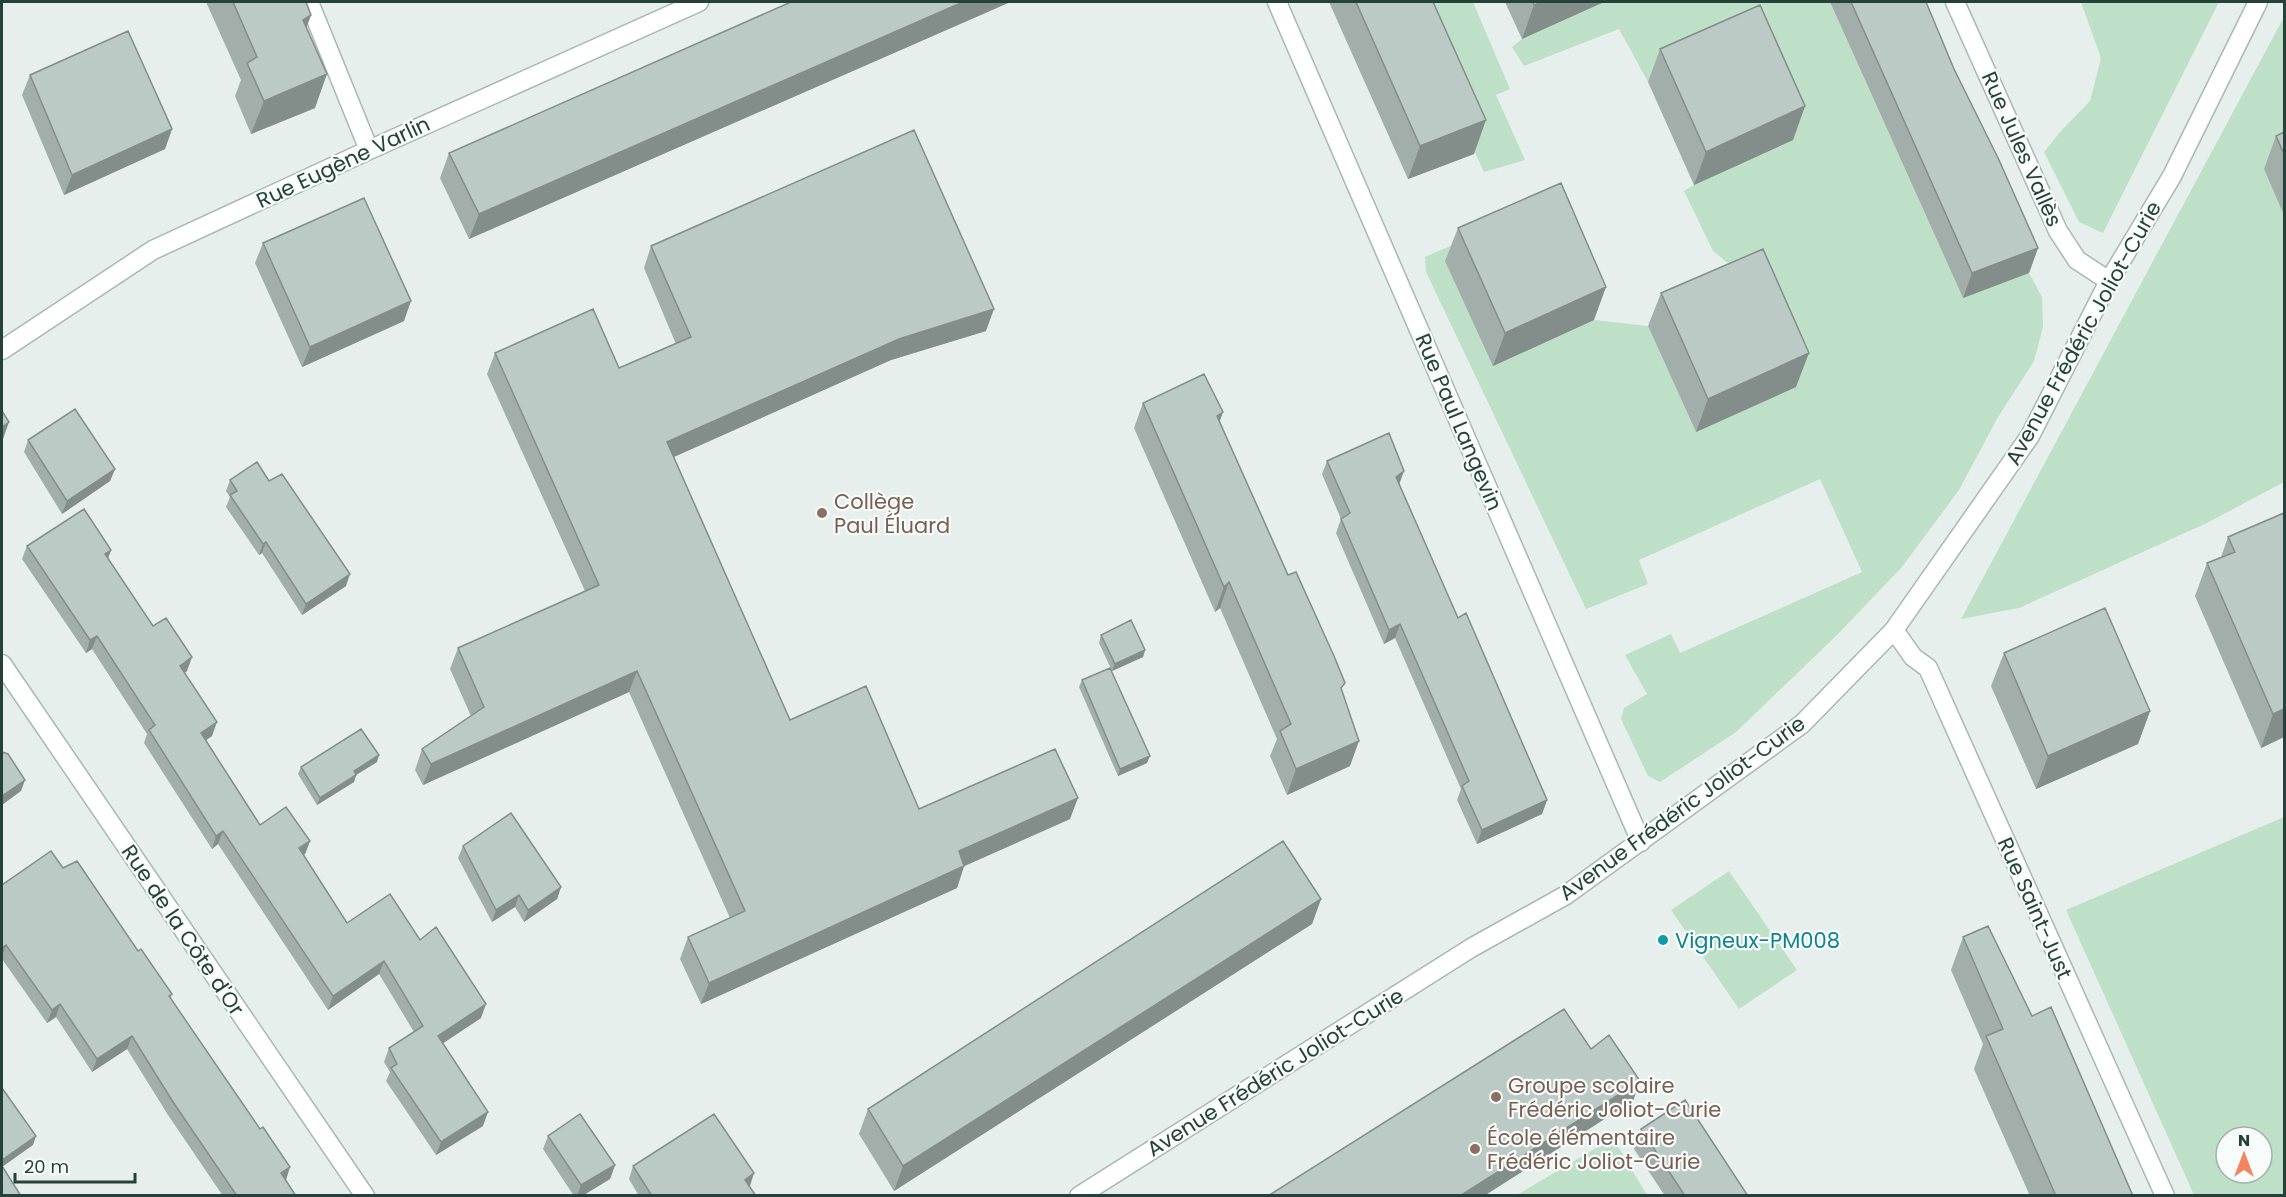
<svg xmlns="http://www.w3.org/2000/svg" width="2286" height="1197" viewBox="0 0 2286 1197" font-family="Poppins,sans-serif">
	<rect width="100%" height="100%" fill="#e6efeb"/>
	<path fill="#bfe0c8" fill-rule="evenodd" d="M1406 2H1473L1510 89 1496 95 1525 160 1484 172Z
		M1604 2H1830L1963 298 2029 273 2042 297 2043 327 2034 361 1998 417 1959 490 1902 567 1837 635 1736 732 1660 782 1648 776 1621 719 1624 708 1647 694 1625 655 1671 634 1680 653 1862 572 1820 479 1639 560 1648 584 1586 609 1426 272 1425 257 1544 205 1493 366 1594 320 1648 326 1696 432 1751 282 1713 251 1684 191 1694 185 1748 39 1648 82 1619 29 1524 66 1512 47 1522 39Z
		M2081 2H2219L2103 233 2079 222 2044 152 2060 132 2090 101 2101 58Z
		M2284 17V482L2207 523 2019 608 1961 619Z
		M2284 817V1195H2194L2066 910ZM2226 1137H2262V1173H2226Z
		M1729 871 1797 970 1739 1009 1671 910Z
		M1613 1138 1647 1195H1517Z"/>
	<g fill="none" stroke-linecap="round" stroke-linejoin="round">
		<defs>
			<path id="minor" d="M309 2 369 150
				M1277 2 1641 842
				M1955 2 2058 231 2077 260 2109 281
				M2 350 153 250 369 150 699 2
				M1894 630 1913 657 1928 668 2165 1196
				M2 664 365 1196
				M1079 1196 1471 948 1566 895 1802 724 1894 630 2030 436 2109 281 2172 176 2258 2"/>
		</defs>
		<use href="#minor" stroke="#a8b8b2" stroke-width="21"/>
		<use href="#minor" stroke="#fff" stroke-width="18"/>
	</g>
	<path fill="#a1aea9" d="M206 2H306L311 15 306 28 315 108 251 134 235 96 241 80Z
		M791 2H1009L1008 3 469 239 440 178 449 153Z
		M1329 2H1433L1474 154 1408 179Z
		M1505 2H1604L1522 39Z
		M1830 2H1926L1954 69 2038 248 2029 273 1963 298Z
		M1660 49 1805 106 1793 140 1694 185 1648 82Z
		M30 75 172 129 165 149 64 195 22 95Z
		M2284 132V215L2264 169 2276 136Z
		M1458 228 1594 320 1493 366 1445 261Z
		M263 243 404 321 302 367 255 263Z
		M651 246 986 331 891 360 674 457 790 720 919 809 1070 819 964 866 957 888 701 1004 680 959 688 937 730 918 629 692 423 785 415 770 422 749 471 716 450 669 458 648 585 591 487 374 495 353 619 368 676 344 644 268Z
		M1661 293 1796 387 1696 432 1648 326Z
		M1143 403 1223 412 1219 422 1288 575 1342 691 1350 766 1287 795 1270 756 1277 739 1220 608 1215 612 1134 428Z
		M28 440 115 469 110 481 62 514 24 452Z
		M1327 461 1399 484 1458 618 1547 800 1542 814 1477 844 1457 800 1461 789 1395 638 1384 644 1336 533 1341 519 1322 474Z
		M230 480 346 586 302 615 262 553 259 555 226 507 230 497 226 491Z
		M2284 513V737L2261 748 2195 596 2207 563 2221 557 2228 537Z
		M27 546 111 550 108 558 153 626 187 671 185 672 212 736 206 740 260 825 310 841 305 854 304 855 347 923 420 940 481 1018 442 1043 483 1126 436 1155 386 1081 390 1072 384 1062 389 1048 414 1032 379 974 328 1010 218 844 212 849 144 743 147 734 92 649 86 653 22 559Z
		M1101 635 1145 650 1143 657 1112 671 1099 643Z
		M2004 653 2150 711 2138 744 2036 789 1991 686Z
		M1082 680 1147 763 1118 776 1079 687Z
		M377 762 356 775 354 782 317 805 298 774 301 767Z
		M463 846 561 887 557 899 524 922 515 907 492 922 458 858Z
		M63 868 138 951 172 994 171 998 296 1196H223L168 1115 127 1049 92 1072 56 1017 47 1023 2 959V885Z
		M1321 899 1312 924 894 1191 859 1134 868 1109Z
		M1963 937 2032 1016 2133 1196H2030L1974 1069 1983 1044 1951 970Z
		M1641 1129 1748 1196H1665L1634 1149Z
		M548 1136 615 1165 610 1179 582 1196H574L543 1149Z
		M633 1166 750 1186 756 1196H639L629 1179Z"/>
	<path fill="#838d89" d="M963 2H1009L1008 3 469 239 479 214Z
		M1543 2H1604L1522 39 1534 5Z
		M311 15 299 48 303 20Z
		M327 74 315 108 251 134 264 101Z
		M1805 106 1793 140 1694 185 1706 152Z
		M1486 120 1474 154 1408 179 1420 146Z
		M172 129 165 149 64 195 72 175Z
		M2038 248 2029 273 1963 298 1972 273Z
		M1606 287 1594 320 1493 366 1505 333Z
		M411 301 404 321 302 367 310 347Z
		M994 309 986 331 891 360 660 463 667 442 899 339Z
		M1809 353 1796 387 1696 432 1708 399Z
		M1223 412 1214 437 1217 416Z
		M9 422 2 442V427Z
		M115 469 110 481 62 514 67 501Z
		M1404 471 1399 485 1396 477Z
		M266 542 262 553 259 555 263 544Z
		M111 550 106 564 105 554Z
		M350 574 346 586 302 615 306 604Z
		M1229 582 1220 608 1215 612 1224 587Z
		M1400 624 1395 638 1384 644 1389 630Z
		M97 636 92 649 86 653 90 640Z
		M1145 650 1143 657 1112 671 1115 664Z
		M192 657 187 671 176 679 180 666Z
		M637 671 629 692 423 785 431 764Z
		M2284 709V737L2261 748 2273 714Z
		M2150 711 2138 744 2036 789 2048 756Z
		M217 722 212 736 197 746 201 733Z
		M1359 741 1350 766 1287 795 1296 769Z
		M379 755 377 762 351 778 354 771Z
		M1150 756 1147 763 1118 776 1120 769Z
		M356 775 354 782 317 805 320 798Z
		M25 780 21 791 2 805V796Z
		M1078 798 1070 819 951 872 959 851Z
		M1547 800 1542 814 1477 844 1482 830Z
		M223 831 218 844 212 849 216 836Z
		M310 841 305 854 294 861 299 848Z
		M964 866 957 888 701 1004 709 983Z
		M561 887 557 899 524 922 528 910Z
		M519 895 515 907 492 922 496 910Z
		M1321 899 1312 924 894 1191 903 1166Z
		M6 945 2 956V948Z
		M384 961 379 974 328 1010 333 996Z
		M60 1004 56 1017 47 1023 52 1010Z
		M486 1004 481 1018 433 1050 438 1036Z
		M132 1036 127 1049 92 1072 97 1059Z
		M1640 1081 1633 1101 1484 1196H1460Z
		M488 1112 483 1126 436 1155 441 1142Z
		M36 1136 33 1145 2 1167V1160Z
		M615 1165 610 1179 582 1196H577L581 1185Z
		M290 1167 286 1180 281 1173Z
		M754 1173 750 1186 741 1192 745 1180Z"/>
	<path fill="#bbcac4" stroke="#838d89" stroke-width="1.5" d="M233 2H306L311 15 303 20 327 74 264 101 247 63 257 57Z
		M791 2H963L479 214 449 153Z
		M1356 2H1433L1486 120 1420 146Z
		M1533 2H1543L1534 5Z
		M1851 2H1926L1954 69 1999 160 2038 248 1972 273Z
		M1760 5 1805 106 1706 152 1660 49Z
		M128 31 172 129 72 175 30 75Z
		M914 130 994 309 899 339 667 442 790 720 866 686 919 809 1055 749 1078 798 959 851 964 866 709 983 688 937 745 911 637 671 431 764 422 749 484 707 458 648 599 585 495 353 593 309 619 368 691 337 651 246Z
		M2284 132V154L2276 136Z
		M1561 183 1606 287 1505 333 1458 228Z
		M364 198 411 301 310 347 263 243Z
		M1763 249 1809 353 1708 399 1661 293Z
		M1204 374 1223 412 1217 416 1288 575 1296 572 1334 656 1345 683 1341 688 1359 741 1296 769 1280 731 1291 724 1229 582 1224 587 1143 403Z
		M75 409 115 469 67 501 28 440Z
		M2 411 9 422 2 427Z
		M1389 433 1404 471 1396 477 1458 618 1466 613 1547 800 1482 830 1462 786 1469 781 1400 624 1389 630 1341 519 1350 513 1327 461Z
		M257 462 269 481 282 474 350 574 306 604 266 542 263 544 230 495 237 491 230 480Z
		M84 509 111 550 105 554 153 626 166 618 192 657 180 666 217 722 201 733 260 825 286 807 310 841 299 848 347 923 390 894 420 940 436 927 486 1004 438 1036 488 1112 441 1142 391 1068 397 1064 389 1048 423 1026 384 961 333 996 223 831 216 836 149 730 155 725 97 636 90 640 27 546Z
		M2284 513V709L2273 714 2207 563 2235 552 2228 537Z
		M2105 608 2150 711 2048 756 2004 653Z
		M1131 620 1145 650 1115 664 1101 635Z
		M1110 668 1150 756 1120 769 1082 680Z
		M361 729 379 755 354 771 356 775 320 798 301 767Z
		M2 752 8 754 25 780 2 796Z
		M511 813 561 887 528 910 519 895 496 910 463 846Z
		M1283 841 1321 899 903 1166 868 1109Z
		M51 851 63 868 77 861 138 951 141 949 172 994 169 996 260 1129 263 1127 290 1167 281 1173 296 1196H237L173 1102 132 1036 97 1059 60 1004 52 1010 6 945 2 948V885Z
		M1988 926 2032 1016 2051 1007 2133 1196H2056L1986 1036 2003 1029 1963 937Z
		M1564 1009 1591 1049 1609 1035 1640 1081 1460 1196H1268Z
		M2 1088 36 1136 2 1160Z
		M1685 1100 1748 1196H1685L1641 1129Z
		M580 1114 615 1165 581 1185 548 1136Z
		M714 1114 754 1173 745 1180 756 1196H652L633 1166Z
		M2 1166 21 1196H2Z"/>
	<g fill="#8d6e63" stroke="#f7fbf9" stroke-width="2">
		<circle cx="822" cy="513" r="6"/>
		<circle cx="1496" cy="1097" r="6"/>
		<circle cx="1475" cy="1149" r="6"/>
	</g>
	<circle fill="#0f9aa8" stroke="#f7fbf9" stroke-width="2" cx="1663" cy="940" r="6"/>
	<g text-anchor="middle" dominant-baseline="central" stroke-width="4.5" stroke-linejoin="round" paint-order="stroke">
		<g font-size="21" fill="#24423a" stroke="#f7fbf9">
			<text transform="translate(2022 149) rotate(66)">Rue Jules Vallès</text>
			<text transform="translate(343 162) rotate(-25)">Rue Eugène Varlin</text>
			<text transform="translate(2083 333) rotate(-61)">Avenue Frédéric Joliot-Curie</text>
			<text transform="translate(1459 422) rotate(67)">Rue Paul Langevin</text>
			<text transform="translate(1682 808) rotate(-36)">Avenue Frédéric Joliot-Curie</text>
			<text transform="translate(2035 908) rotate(66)">Rue Saint-Just</text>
			<text transform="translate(183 930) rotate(56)">Rue de la Côte d'Or</text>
			<text transform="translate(1275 1072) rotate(-32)">Avenue Frédéric Joliot-Curie</text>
		</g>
		<g font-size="21" fill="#785e54" stroke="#f7fbf9" text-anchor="start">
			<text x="834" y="501">Collège<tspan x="834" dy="24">Paul Éluard</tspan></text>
			<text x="1508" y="1085">Groupe scolaire<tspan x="1508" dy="24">Frédéric Joliot-Curie</tspan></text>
			<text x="1487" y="1137">École élémentaire<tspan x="1487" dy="24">Frédéric Joliot-Curie</tspan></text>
		</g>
		<g font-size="21" fill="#0d838f" stroke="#f7fbf9" text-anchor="start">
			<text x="1675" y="940">Vigneux-PM008</text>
		</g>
	</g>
	<rect width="2286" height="1197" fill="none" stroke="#24423a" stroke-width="6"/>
	<g transform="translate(2244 1155)"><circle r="28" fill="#f7fbf9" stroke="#a3b1ad" stroke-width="1.5"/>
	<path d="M0-4.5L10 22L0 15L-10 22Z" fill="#f4845f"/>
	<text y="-9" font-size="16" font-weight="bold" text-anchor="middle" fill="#24423a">N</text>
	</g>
	<path d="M15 1173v9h120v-9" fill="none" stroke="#24423a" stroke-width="3"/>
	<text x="24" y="1173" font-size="18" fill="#24423a" stroke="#f7fbf9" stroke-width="4.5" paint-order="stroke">20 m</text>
</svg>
